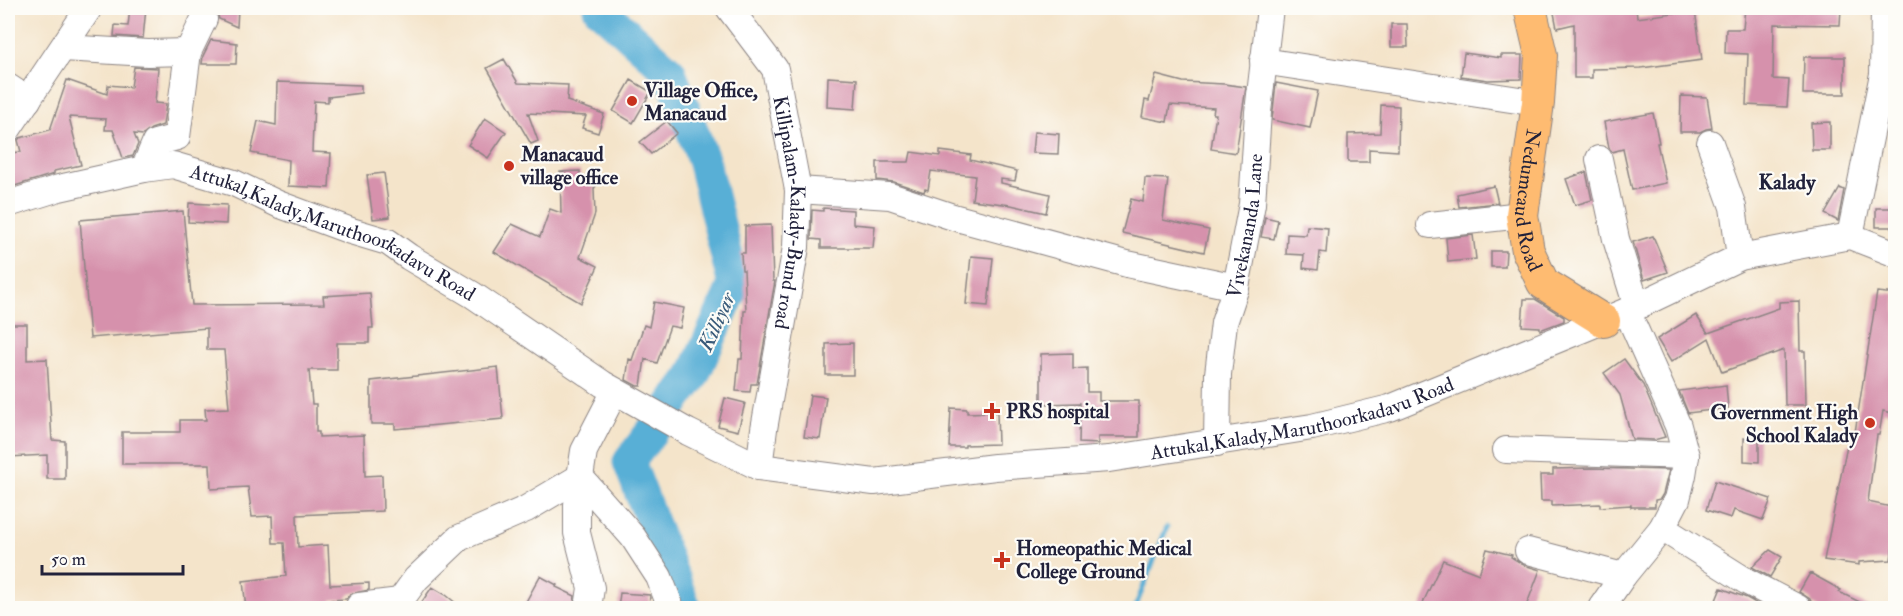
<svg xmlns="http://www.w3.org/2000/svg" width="1903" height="616" viewBox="0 0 1903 616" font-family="'IM FELL Double Pica',serif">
	<rect width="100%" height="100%" fill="#fdfcf7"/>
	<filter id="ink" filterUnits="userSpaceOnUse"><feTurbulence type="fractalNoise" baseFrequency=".0167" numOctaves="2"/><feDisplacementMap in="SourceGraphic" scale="12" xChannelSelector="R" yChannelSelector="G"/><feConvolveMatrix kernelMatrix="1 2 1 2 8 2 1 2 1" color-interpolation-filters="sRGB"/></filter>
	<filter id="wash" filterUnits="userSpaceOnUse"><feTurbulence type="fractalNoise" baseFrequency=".008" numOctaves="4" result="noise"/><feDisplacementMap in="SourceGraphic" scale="24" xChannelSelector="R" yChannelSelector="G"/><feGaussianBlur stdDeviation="1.35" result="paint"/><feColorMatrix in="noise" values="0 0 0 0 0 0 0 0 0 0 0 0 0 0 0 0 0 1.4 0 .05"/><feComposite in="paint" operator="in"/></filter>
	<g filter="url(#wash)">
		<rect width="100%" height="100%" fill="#f4e4ca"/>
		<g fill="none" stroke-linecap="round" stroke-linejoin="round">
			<path stroke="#59afd6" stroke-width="5" d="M1135 608 1167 527"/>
			<path stroke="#59afd6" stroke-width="33" d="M599 8 670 72 703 159 734 285 693 376 629 462 685 608"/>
		</g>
		<g id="blocks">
			<path fill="#d691ac" d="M130 8H146L143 38 114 36 115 25 128 26Z
				M213 8H238L237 27 219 19 217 11Z
				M1553 8H1636L1637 18 1695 10 1702 60 1641 68 1592 69V78H1574V24L1557 28Z
				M1745 8H1841L1840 25 1774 24 1773 79 1789 80 1787 107 1746 105 1748 54 1725 53 1726 29H1743Z
				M1391 24H1407L1408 47H1391Z
				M211 40 237 43 236 64H202L203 56Z
				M1464 53 1501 58V55H1522L1521 79 1488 80 1461 76Z
				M1804 57H1845V94H1803Z
				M504 59 518 83 568 85 567 101 604 114 598 133 582 128 586 116 528 113 538 141 531 144 487 68Z
				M134 67 158 68 155 103 166 104 163 125 151 129 143 135 134 134 138 144 133 156 123 158 113 130H105L106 119 69 117 81 165 54 171V174L8 188V153L21 152 18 140 20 138 50 130 67 80 107 94 108 85 131 87Z
				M1156 75 1183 82 1224 84 1246 87 1236 153 1211 149 1216 114H1213L1214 108 1170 105 1167 122 1142 117 1145 100 1149 101Z
				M828 77 857 79 855 109 827 107Z
				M631 80 651 92 633 123 613 111Z
				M277 82 361 85V93L328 97V102L314 101 312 152 331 153 329 188 288 186 289 160 251 153 258 121 276 125Z
				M1276 83 1318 91 1310 128 1272 120Z
				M1681 96 1707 97 1712 128 1706 129 1700 132H1680Z
				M1381 105 1399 106 1398 151 1369 149V162H1348V134L1380 133Z
				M1653 113 1659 143H1657L1666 183 1632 190 1623 149 1612 152 1609 148 1604 122Z
				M485 118 506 132 488 158 468 145Z
				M667 121 677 133 651 154 640 142Z
				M1830 122V150H1812L1811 123Z
				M1034 132 1059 134 1058 154 1032 153Z
				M940 151 971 155 970 160 1017 171 1015 181 1001 179V183L1050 194 1046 213 1011 205 972 200 975 176 931 171 928 190 925 189 924 192 894 182 877 180V162H909L911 152 940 156Z
				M580 171V182H598L594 189 595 214 580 257 598 266 581 303 494 252 512 224 540 237 550 209 561 213 560 172Z
				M1586 172 1592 200 1575 205 1566 179Z
				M384 173 390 217 373 219 367 175Z
				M1145 178 1168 179 1163 220 1209 230 1204 252 1122 233 1131 199 1143 202Z
				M1494 186 1498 203 1459 207 1457 194Z
				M1840 188 1844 190 1838 221 1825 214Z
				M189 203 227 205 226 224 188 222Z
				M823 208 853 210V224L875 226 873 248H821V240L811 239 812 210 823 211Z
				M1876 208H1896V227H1876Z
				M183 211 192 305 324 304 323 296 370 293 373 328H369V343H337V370H309L312 404H316V432H319V437L364 435 365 476 382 475 383 511 297 515 298 547 328 545 330 585 369 583V590L350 594 346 599 331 600V609H246L243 581 286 576 284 543H273L272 516 252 517 248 487 211 489 210 464H122V432H180V420H206L205 409 229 408 224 350H207V328L90 338 80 220Z
				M1265 217 1278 220 1274 239 1261 237Z
				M771 225 773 281H775L757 384H751L750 392 736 391 739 359H742L744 311H746L744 270H742L741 253H745V226Z
				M1307 226 1328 228 1326 253 1320 252 1318 270 1303 268 1304 255 1286 254 1287 234 1306 235Z
				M1473 235 1476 259 1448 262 1446 238Z
				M1653 236 1668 272 1644 280 1633 242Z
				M1491 251H1506L1505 267H1491Z
				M971 256 993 258 988 306 966 304Z
				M1877 292 1896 294V414L1883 411 1879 435H1877L1868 502 1896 508V521L1891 560 1859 562V565L1824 560 1847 445H1853Z
				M1524 299H1535L1564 317V321L1540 330V327L1522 326Z
				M1799 301 1800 351H1805L1806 405H1785L1784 350 1722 372 1709 338 1671 362 1657 339 1696 315 1708 333 1779 308V302Z
				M654 302 684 308 680 328 670 326 657 363 645 359 641 386H637L626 380 629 359 632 360 644 325 649 327Z
				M8 324H27V360L47 359 52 440 65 441V479H47V455L8 457Z
				M853 343V375H826V344Z
				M1073 353V369L1087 368V392H1099V401H1139V437H1098V444L1079 443 1080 403 1041 404V354Z
				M1624 359 1643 385 1665 437 1654 440 1632 439 1620 395 1604 373Z
				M498 367 503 419 395 429V424H371V381Z
				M1726 385 1728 408 1688 413 1679 391Z
				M810 395 826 397 820 439 804 437Z
				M725 398 745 403 738 431 718 426Z
				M951 408 967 409V413L997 412 998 444 965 445V447H949Z
				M1744 438H1759V462L1744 461Z
				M1590 468 1669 470 1663 494 1660 499 1655 500V507H1631V505L1600 507V504L1552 506V501H1541L1540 475H1553V469Z
				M1715 481 1771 499 1763 520 1734 510 1731 518 1706 510Z
				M1487 549 1512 555 1511 557 1524 565 1540 570 1525 609H1420L1443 560 1479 574Z
				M1770 550 1782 557 1770 577 1752 567Z
				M1810 573 1841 590 1839 592 1874 609H1820L1812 604 1810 599 1799 592Z
				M540 576 557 585 556 587 575 596 573 609H522Z
				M432 587 446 595 463 609H417Z
				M1721 588 1747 598 1766 609H1710L1714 605Z
				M620 593 650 595 649 609H618Z"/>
		</g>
	</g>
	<g filter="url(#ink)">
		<use href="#blocks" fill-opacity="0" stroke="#8b8382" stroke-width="1.5"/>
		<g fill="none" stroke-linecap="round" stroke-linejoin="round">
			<defs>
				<g id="minor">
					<path id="s1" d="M729 8 775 69 798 190 796 247 764 429 759 467"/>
					<path d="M63 48 148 53 188 52"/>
					<path d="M1263 61 1538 103"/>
					<path d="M8 87 28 100"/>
					<path d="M8 129 89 8"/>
					<path d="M1710 143 1733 207 1740 257"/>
					<path d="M1599 159 1616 239 1637 307"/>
					<path d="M144 169 155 143 177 137 188 52 204 19"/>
					<path d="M798 190 890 196 953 217 1127 264 1236 287"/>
					<path id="s2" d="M8 204 59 188 144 169 173 165 234 183 278 204 351 231 388 242 409 257 473 295 603 384 688 432 759 467 874 482 995 467 1109 459 1312 427 1390 408 1627 311 1740 257 1850 236 1896 254"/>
					<path d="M1430 225 1522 215"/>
					<path d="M1850 236 1883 74 1884 8"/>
					<path id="s3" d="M1217 443 1218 374 1224 323 1236 287 1252 204 1258 112 1270 8"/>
					<path d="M1506 450 1686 456"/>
					<path d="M1662 528 1746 581 1798 608"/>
					<path d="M1528 551 1623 576"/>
					<path d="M359 606 400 601 416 579 459 538 526 509 580 477 633 537 659 577 671 608"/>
					<path d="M588 608 591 588 577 533V505L580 477 584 451 615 391"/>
					<path d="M1601 608 1623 576 1662 528 1677 499 1683 475 1686 456 1678 426 1627 311"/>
				</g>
				<g id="major">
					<path id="s4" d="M1530 8 1541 55 1538 103 1522 215 1528 251 1543 283 1604 321"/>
				</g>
			</defs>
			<use href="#minor" stroke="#8b8382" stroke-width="28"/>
			<use href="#major" stroke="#8b8382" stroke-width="34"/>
			<use href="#minor" stroke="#fff" stroke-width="26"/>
			<use href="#major" stroke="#febb71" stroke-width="32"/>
		</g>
	</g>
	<g fill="#c8321e" stroke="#fdfcf7" stroke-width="2">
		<circle cx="632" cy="101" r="6"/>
		<circle cx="509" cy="166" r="6"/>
		<path d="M989 402h6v6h6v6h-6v6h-6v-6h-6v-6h6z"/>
		<circle cx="1870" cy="423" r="6"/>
		<path d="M999 551h6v6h6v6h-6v6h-6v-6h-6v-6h6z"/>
	</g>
	<g text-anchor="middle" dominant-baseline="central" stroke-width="4.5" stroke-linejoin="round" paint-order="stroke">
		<g font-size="20" font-weight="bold" fill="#22223b" stroke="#fdfcf7" text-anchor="start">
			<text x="644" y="90">Village Office,<tspan x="644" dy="23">Manacaud</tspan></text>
			<text x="521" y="154">Manacaud<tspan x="521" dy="23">village office</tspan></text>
			<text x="1006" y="411">PRS hospital</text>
			<text x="1858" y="412" text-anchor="end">Government High<tspan x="1858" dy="23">School Kalady</tspan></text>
			<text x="1016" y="548">Homeopathic Medical<tspan x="1016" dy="23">College Ground</tspan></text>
		</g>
		<g font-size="20" fill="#22223b" stroke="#fdfcf7">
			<text stroke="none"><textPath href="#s4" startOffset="195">Nedumcaud Road</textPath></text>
			<text stroke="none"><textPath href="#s1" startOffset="222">Killipalam-Kalady-Bund road</textPath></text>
			<text stroke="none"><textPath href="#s3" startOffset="220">Vivekananda Lane</textPath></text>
			<text stroke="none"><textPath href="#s2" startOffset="344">Attukal,Kalady,Maruthoorkadavu Road</textPath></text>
			<text stroke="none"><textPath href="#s2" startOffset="1383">Attukal,Kalady,Maruthoorkadavu Road</textPath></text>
		</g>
		<g font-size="21" font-weight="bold" fill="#22223b" stroke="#fdfcf7">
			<text x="1787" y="182">Kalady</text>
		</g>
		<g font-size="21" font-style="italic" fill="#385a79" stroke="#fdfcf7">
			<text transform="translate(717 322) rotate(-66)">Killiyar</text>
		</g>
	</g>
	<rect width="1903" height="616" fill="none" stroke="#fdfcf7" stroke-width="30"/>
	<path d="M42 565v9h141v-9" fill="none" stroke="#22223b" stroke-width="3"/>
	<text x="51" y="565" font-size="18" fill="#22223b" stroke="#fdfcf7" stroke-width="4.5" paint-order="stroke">50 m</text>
</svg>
